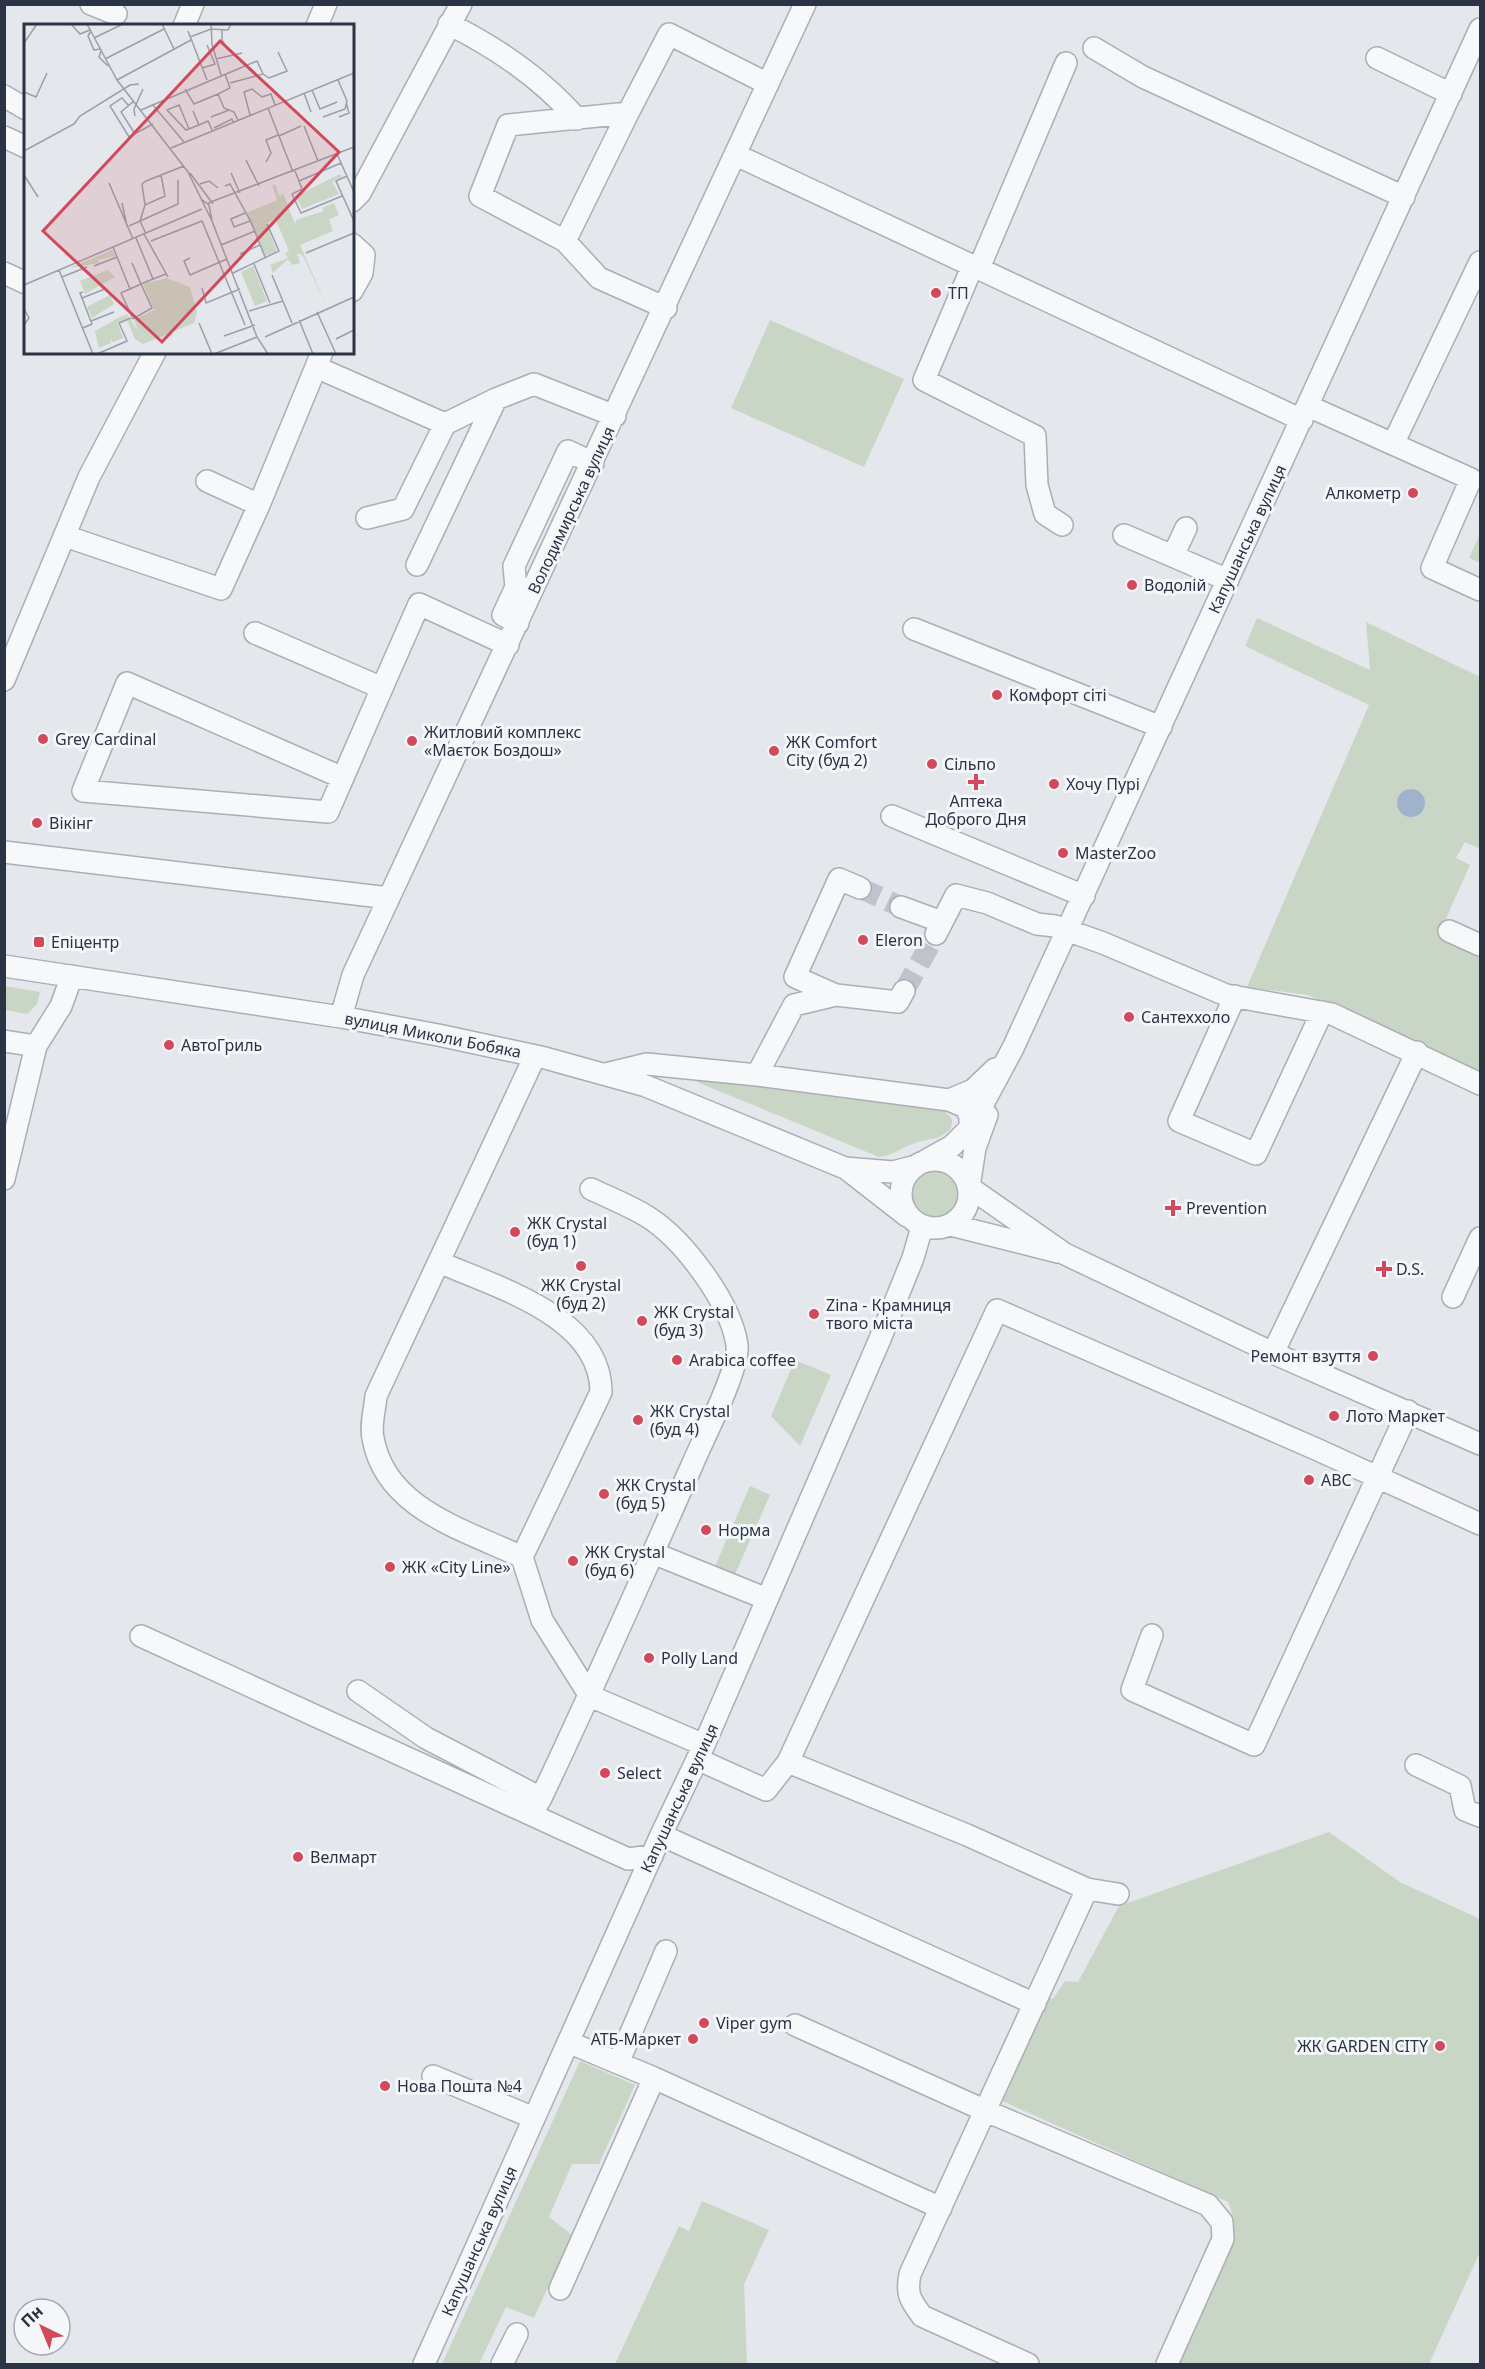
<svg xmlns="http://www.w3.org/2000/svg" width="1485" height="2369" viewBox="0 0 1485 2369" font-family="'Noto Sans',sans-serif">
	<rect width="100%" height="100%" fill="#e4e7ec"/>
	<path fill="#c9d6c5" d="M770 320 904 379 864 467 731 408Z
		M1480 534V563L1469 558Z
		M1257 618 1370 670 1366 622 1480 677V849L1465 842 1456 858 1470 865 1439 934 1480 952V1078L1308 995 1247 987 1369 705 1245 646Z
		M4 986 40 992 37 1004 27 1014 5 1010Z
		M699 1078 931 1108 944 1111 952 1119C952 1124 952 1128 947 1132 939 1140 925 1139 915 1143 902 1147 892 1156 879 1157L697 1082Z
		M908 1194a27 27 0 1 1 54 0a27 27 0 1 1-54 0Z
		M795 1360 831 1375 800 1446 771 1416Z
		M750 1486 770 1495 733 1579 713 1571Z
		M1329 1832 1400 1882 1480 1919V2252L1429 2364H1176L1231 2250C1235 2231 1235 2219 1228 2202L1000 2100 1044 1996 1053 1999 1065 1981 1078 1982 1119 1906Z
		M580 2061 635 2085 599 2164H572L549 2217 572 2235 534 2318 506 2307 479 2364H442Z
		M702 2201 769 2230 744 2284 747 2364H615L679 2226 689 2231Z"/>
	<path fill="#9fb4cc" d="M1397 803a14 14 0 1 1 28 0a14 14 0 1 1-28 0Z"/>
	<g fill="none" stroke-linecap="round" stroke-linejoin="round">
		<path stroke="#bfc3cb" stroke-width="21" stroke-dasharray="21 10" stroke-linecap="butt" d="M860 888 901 907
			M904 991 936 934"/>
		<defs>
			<path id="minor" d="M91 4 116 14
				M449 24C497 48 542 79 577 119
				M184 26 193 4
				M317 26 326 4
				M1094 48 1143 77 1404 197
				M1377 58 1451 94
				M4 96 26 109
				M4 137 26 147
				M736 155 1302 420
				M352 201 360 193 461 4
				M565 241 628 113
				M352 244 364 255 362 273 352 291
				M973 265 924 380 1035 436 1037 485 1045 514 1062 525
				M979 268 1066 63
				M4 273 26 283
				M666 308 599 278 565 241 480 196 508 125 628 113 669 34 768 84
				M322 352 316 367 445 424 496 399 534 384 615 416
				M1308 406 1471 479 1432 568 1480 590
				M1393 444 1480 262
				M207 481 259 505
				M367 518 403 509 445 424
				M1124 535 1228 580
				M65 536 221 589 259 505 316 367
				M1173 556 1186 528
				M417 565 496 399
				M518 623 503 615 516 587 514 566 568 451 593 463
				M914 629 1161 727
				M255 633 382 688 419 604 508 645
				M4 680 89 477 155 352
				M343 778 127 683 83 791 328 812 382 688
				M892 816 1084 896
				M4 852 389 898
				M901 907 942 922
				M1449 931 1480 945
				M936 934 956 895 987 903 1037 924 1055 926 1103 943 1226 995 1332 1014 1480 1084
				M4 966 341 1017 438 1035 545 1058 646 1086 845 1168 893 1172 916 1166
				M836 995 795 977 839 879 860 888
				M1235 996 1179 1121 1256 1154 1322 1012
				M341 1017 353 975 805 4
				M4 1041 36 1046
				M606 1074 647 1064 757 1075 949 1100 965 1107 970 1116V1128
				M757 1075 794 1005 836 995 898 1002 904 991
				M949 1100 973 1090 995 1069
				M901 1194a34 34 0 1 1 68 0a34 34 0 1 1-68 0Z
				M925 1161 952 1146 970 1128 1013 1048 1480 29
				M848 1170 907 1216
				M4 1179 36 1046 61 1006 72 976
				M969 1187 1065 1254 1273 1353 1480 1444
				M969 1187 975 1148 987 1115
				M951 1225 1058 1252
				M439 1262C495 1287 601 1316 601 1392L522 1557C465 1530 385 1509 373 1438 370 1426 375 1409 376 1396L535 1056
				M1453 1297 1480 1238
				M1273 1353 1417 1052
				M653 1553 767 1599
				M522 1557 542 1620 590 1696 704 1745
				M1152 1635 1132 1690 1254 1745 1408 1411
				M141 1636 628 1859 652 1856
				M358 1691 426 1738 541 1798 535 1808
				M697 1759 766 1790 788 1762 967 1835 1087 1889 1118 1894
				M788 1762 997 1310 1316 1449 1480 1524
				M1416 1765 1460 1786 1465 1810 1480 1816
				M541 1798C594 1687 643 1575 693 1463 703 1439 740 1368 737 1345 731 1303 684 1240 648 1217 630 1206 610 1198 591 1189
				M661 1835 1035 2004
				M795 2025 986 2111 1208 2205 1222 2222 1223 2239 1167 2364
				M618 2063 666 1951
				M433 2076 534 2118
				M654 2078 941 2208
				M560 2289 654 2078 568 2042
				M424 2364 661 1835 704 1745 880 1339 913 1258 922 1227
				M502 2364 517 2334
				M1028 2364 922 2316C910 2300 906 2294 910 2274L1087 1889"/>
		</defs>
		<use href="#minor" stroke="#a9aeb7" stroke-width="24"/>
		<use href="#minor" stroke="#f7f8fa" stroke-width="21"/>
	</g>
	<g fill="#d1495b" stroke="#f4f6f9" stroke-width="2">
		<circle cx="936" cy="293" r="6"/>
		<circle cx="1413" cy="493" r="6"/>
		<circle cx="1132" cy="585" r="6"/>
		<circle cx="997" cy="695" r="6"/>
		<circle cx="43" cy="739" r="6"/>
		<circle cx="412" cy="741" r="6"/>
		<circle cx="774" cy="751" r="6"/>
		<circle cx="932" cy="764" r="6"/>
		<path d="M973 773h6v6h6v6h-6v6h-6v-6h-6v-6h6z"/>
		<circle cx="1054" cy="784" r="6"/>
		<circle cx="37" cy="823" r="6"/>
		<circle cx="1063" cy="853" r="6"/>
		<circle cx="863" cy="940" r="6"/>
		<rect x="33" y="936" width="12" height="12" rx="3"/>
		<circle cx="1129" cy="1017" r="6"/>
		<circle cx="169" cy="1045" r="6"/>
		<path d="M1170 1199h6v6h6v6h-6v6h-6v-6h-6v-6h6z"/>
		<circle cx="515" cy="1232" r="6"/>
		<circle cx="581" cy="1266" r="6"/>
		<path d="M1381 1260h6v6h6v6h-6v6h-6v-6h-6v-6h6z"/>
		<circle cx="814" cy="1314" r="6"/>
		<circle cx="642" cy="1321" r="6"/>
		<circle cx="1373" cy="1356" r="6"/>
		<circle cx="677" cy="1360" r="6"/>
		<circle cx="1334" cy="1416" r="6"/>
		<circle cx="638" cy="1420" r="6"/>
		<circle cx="1309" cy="1480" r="6"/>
		<circle cx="604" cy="1494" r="6"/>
		<circle cx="706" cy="1530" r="6"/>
		<circle cx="573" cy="1561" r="6"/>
		<circle cx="390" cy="1567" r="6"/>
		<circle cx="649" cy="1658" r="6"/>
		<circle cx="605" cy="1773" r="6"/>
		<circle cx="298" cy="1857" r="6"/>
		<circle cx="704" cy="2023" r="6"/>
		<circle cx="693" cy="2039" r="6"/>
		<circle cx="1440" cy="2046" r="6"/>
		<circle cx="385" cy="2086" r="6"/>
	</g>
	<g text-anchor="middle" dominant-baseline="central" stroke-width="6" stroke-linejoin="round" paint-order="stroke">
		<g font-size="16" fill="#2b3445" stroke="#f4f6f9" text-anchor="start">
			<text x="948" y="293">ТП</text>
			<text x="1401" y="493" text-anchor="end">Алкометр</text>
			<text x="1144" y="585">Водолій</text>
			<text x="1009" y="695">Комфорт сіті</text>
			<text x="424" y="732">Житловий комплекс<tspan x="424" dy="18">«Маєток Боздош»</tspan></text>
			<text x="55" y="739">Grey Cardinal</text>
			<text x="786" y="742">ЖК Comfort<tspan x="786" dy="18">City (буд 2)</tspan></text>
			<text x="944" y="764">Сільпо</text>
			<text x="1066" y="784">Хочу Пурі</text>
			<text x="976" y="801" text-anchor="middle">Аптека<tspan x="976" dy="18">Доброго Дня</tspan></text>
			<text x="49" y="823">Вікінг</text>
			<text x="1075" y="853">MasterZoo</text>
			<text x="875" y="940">Eleron</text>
			<text x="51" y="942">Епіцентр</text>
			<text x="1141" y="1017">Сантеххоло</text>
			<text x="181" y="1045">АвтоГриль</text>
			<text x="1186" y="1208">Prevention</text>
			<text x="527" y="1223">ЖК Crystal<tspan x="527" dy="18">(буд 1)</tspan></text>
			<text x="1396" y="1269">D.S.</text>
			<text x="581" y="1285" text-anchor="middle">ЖК Crystal<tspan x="581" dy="18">(буд 2)</tspan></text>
			<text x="826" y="1305">Zina - Крамниця<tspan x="826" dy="18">твого міста</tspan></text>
			<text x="654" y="1312">ЖК Crystal<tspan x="654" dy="18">(буд 3)</tspan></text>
			<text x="1361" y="1356" text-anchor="end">Ремонт взуття</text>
			<text x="689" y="1360">Arabica coffee</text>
			<text x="650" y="1411">ЖК Crystal<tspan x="650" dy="18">(буд 4)</tspan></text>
			<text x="1346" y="1416">Лото Маркет</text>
			<text x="1321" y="1480">ABC</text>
			<text x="616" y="1485">ЖК Crystal<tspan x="616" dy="18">(буд 5)</tspan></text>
			<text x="718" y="1530">Норма</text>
			<text x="585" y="1552">ЖК Crystal<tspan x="585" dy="18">(буд 6)</tspan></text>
			<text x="402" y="1567">ЖК «City Line»</text>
			<text x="661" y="1658">Polly Land</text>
			<text x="617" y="1773">Select</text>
			<text x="310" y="1857">Велмарт</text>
			<text x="716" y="2023">Viper gym</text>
			<text x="681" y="2039" text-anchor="end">АТБ-Маркет</text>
			<text x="1428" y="2046" text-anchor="end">ЖК GARDEN CITY</text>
			<text x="397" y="2086">Нова Пошта №4</text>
		</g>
		<g font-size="16" fill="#2b3445" stroke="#f4f6f9">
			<text transform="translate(571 510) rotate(-65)">Володимирська вулиця</text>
			<text transform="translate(1247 539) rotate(-65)">Капушанська вулиця</text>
			<text transform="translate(433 1035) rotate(11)">вулиця Миколи Бобяка</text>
			<text transform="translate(679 1798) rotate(-65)">Капушанська вулиця</text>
			<text transform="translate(479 2241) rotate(-66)">Капушанська вулиця</text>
		</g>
	</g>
	<g transform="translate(24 24)">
		<rect width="330" height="330" fill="#e4e7ec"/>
		<path d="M316 150 318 153 308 158 315 170 278 185 272 172ZM251 160 256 173 259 169 271 200 272 196 300 187 298 184 310 179 315 191 305 195 309 207 276 221 303 283 279 232 273 229 276 239 268 241 264 235 249 249 246 241 264 234 261 229 265 227 251 194 242 200 253 227 241 232 222 189 253 176 248 162ZM88 226 91 232 74 236 75 239 45 244ZM229 242 243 277 231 282 217 248ZM84 246 91 253 61 270 56 257ZM143 254 166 263 173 288 170 299 119 320 111 315 103 296 93 298 99 314 89 318 86 315 87 319 75 324 71 307 96 293 103 290 114 307 110 296 130 286 119 260ZM86 271 90 280 68 294 63 283Z" fill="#c9d6c5"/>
		<path fill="none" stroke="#9a9fa9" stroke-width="1.5" d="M47 0 56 10 66 6M63 0 93 56 164 148 188 197M138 0 150 25M187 0 188 20 197 51M198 6V16L204 26M67 7 64 12 70 26 76 25M164 7 183 56M166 13 187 5 204 6 207 0M70 14 99 0M0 19 13 0M77 27 75 33 84 42M81 35 140 5M192 35 218 29M178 44 191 40 183 21M201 50 206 64 194 70 200 84 210 88 214 96M93 56 167 16M206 59 239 50 245 54 263 47 254 28M161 65 170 80 194 70M288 66 296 85 313 78M0 68 12 73 23 49M280 69 287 88M110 77 97 88 111 110M128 80 160 118M105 82 98 74 86 82 105 113 129 100M244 84 269 148M117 86 233 37 239 50M169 87 175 101 184 97 188 106M226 91 220 68 228 65 238 73 247 70 251 81M111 92 110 85 119 65M187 93 205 86M299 93 321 85 323 77 314 56M315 93 325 89 322 78M280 102 294 137M190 104 208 95 209 98M165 105 155 81 143 86 162 106 175 101M255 112 277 102M147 124 330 49M0 127 50 100 56 92 106 61 115 60M313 130 330 168M222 136 235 162M242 138 247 129 242 116 254 111M271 147 278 165 268 170 277 189 318 172M166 149 189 180M207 149 216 169M0 151 14 173M137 151 141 172 121 181 118 160 122 157 160 142M323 152 312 157 330 197M275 157 317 139M85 159 109 215M176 160 185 157 194 164M201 162 206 160 227 198 241 233M177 175 185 181 188 197 233 313 244 330M98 179 103 202M184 179 330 123M121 181 116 197 122 210M221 189 207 195 210 203 226 197M105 202 154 180V156M120 210 144 253M112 214 129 255M127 217 178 197 221 301M197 221 231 207M282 229 330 209M216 230 236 221M93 233 106 265M166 234 160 237 166 251 203 235M108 239 117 260 128 284 109 295 97 269 99 268 106 265 117 260 129 255 142 250M230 240 246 279M70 242 93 233 89 223M35 246 69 330M209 249 255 227 243 200M248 251 268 299M38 253 63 243M0 261 178 185M178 264 182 279 216 265M58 274 81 265M0 285 5 294 0 301M225 287 259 277M293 288 312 330M275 296 289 330M67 297 90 288M175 299 188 330M59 304 68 300 56 269 59 268M200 312 231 301M241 313 330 273M312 315 330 306M73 330 103 317 95 299 107 294M190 330 233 313"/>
		<path fill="#d1495b" fill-opacity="0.15" stroke="#d1495b" stroke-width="3" d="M196 17 315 128 138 318 19 207Z"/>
		<rect width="330" height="330" fill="none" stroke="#2b3445" stroke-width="3"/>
	</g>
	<rect width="1485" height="2369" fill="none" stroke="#2b3445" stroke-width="12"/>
	<g transform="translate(42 2327) rotate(317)"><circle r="28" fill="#f4f6f9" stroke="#a4a8b1" stroke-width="1.5"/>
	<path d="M0-4.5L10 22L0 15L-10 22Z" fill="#d1495b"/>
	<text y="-9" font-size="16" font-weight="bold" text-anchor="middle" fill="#2b3445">Пн</text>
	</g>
</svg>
